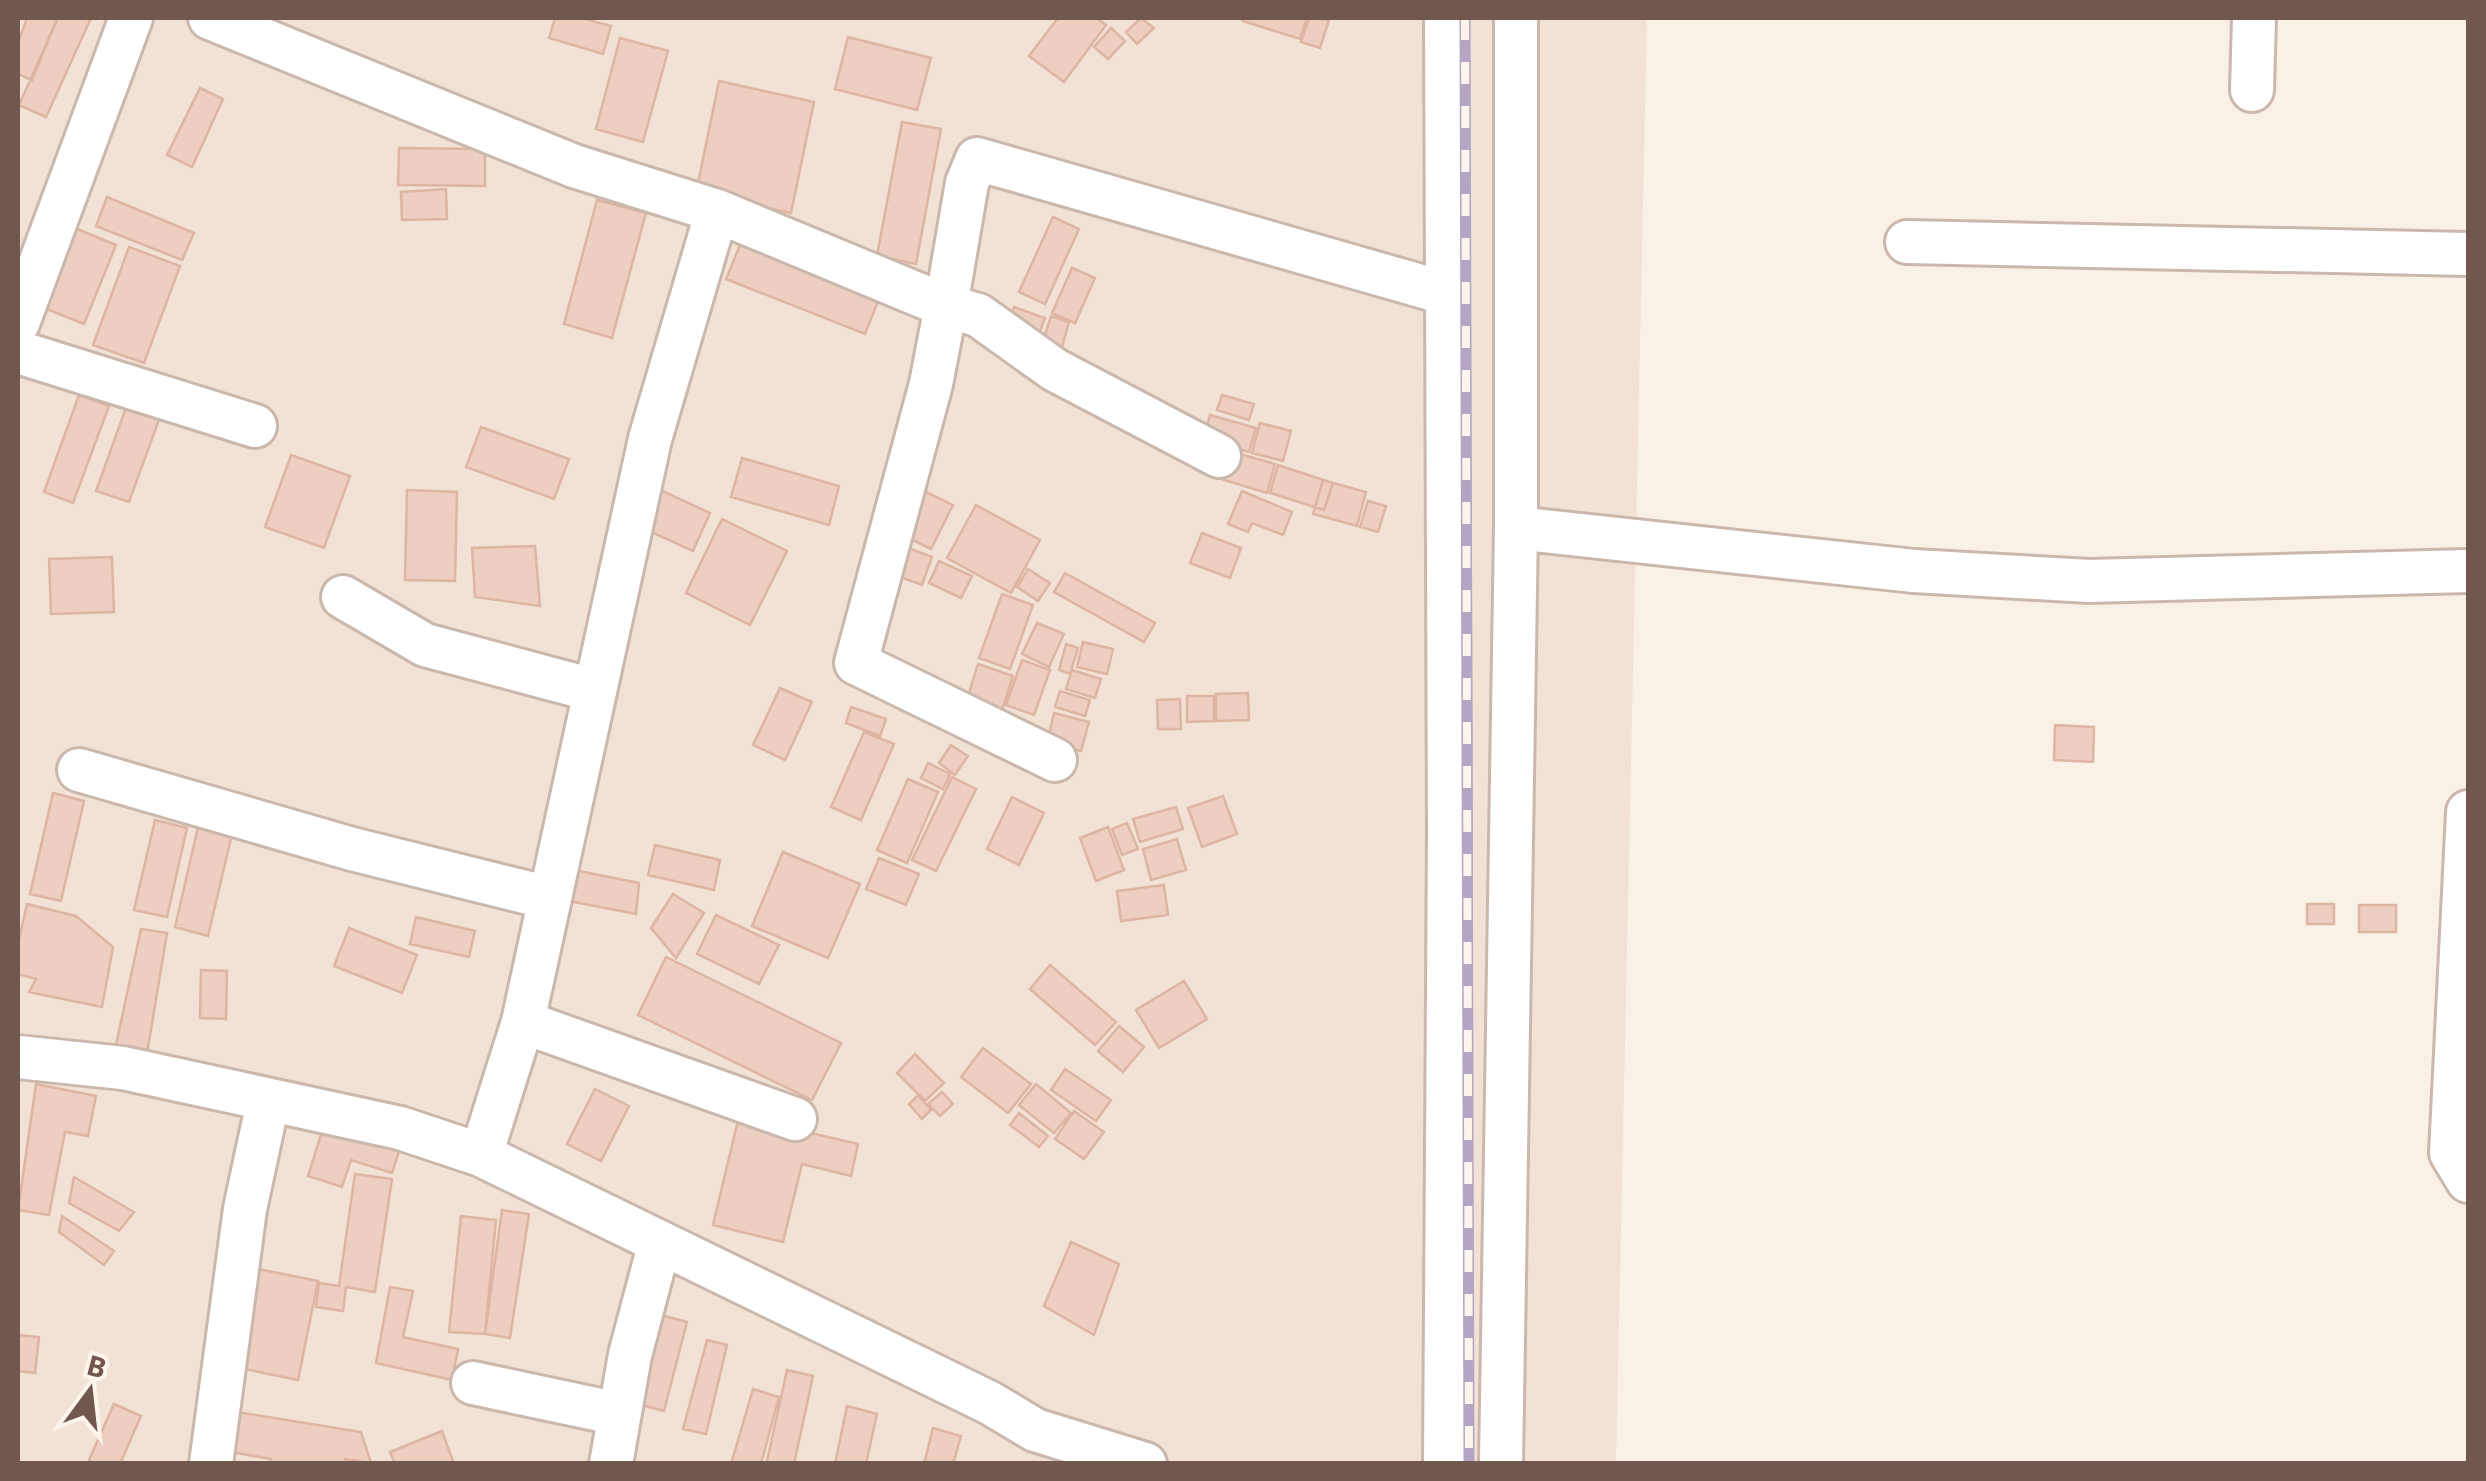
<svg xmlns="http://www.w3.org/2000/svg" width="2486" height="1481" viewBox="0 0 2486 1481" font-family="'Noto Sans',sans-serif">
	<rect width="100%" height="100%" fill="#faf1e6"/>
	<path fill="#f1e2d5" d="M18 18H1647L1616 1463H18Z"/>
	<path fill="#edcec0" stroke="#deb4a2" stroke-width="2.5" d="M27 18H57L32 80 18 74V43Z
		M58 18H91L46 117 19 105Z
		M555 18H582L611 26 603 54 549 38Z
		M1058 18H1097L1106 25 1064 82 1029 56Z
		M1141 18 1154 28 1137 44 1126 32Z
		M1245 18H1307L1300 39 1243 21Z
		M1309 18 1329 20 1320 48 1301 42Z
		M1111 28 1125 41 1108 59 1094 47Z
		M848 37 931 58 917 110 835 89Z
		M620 38 668 51 643 142 596 129Z
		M719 81 814 102 791 213 696 193Z
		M200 88 223 99 192 167 167 155Z
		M902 122 941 129 916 264 877 256Z
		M399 148 485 149V186L398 185Z
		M446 189 447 219 402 220 401 192Z
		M107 197 194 233 182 260 96 226Z
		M597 200 646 213 612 338 564 324Z
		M1053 217 1079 229 1045 304 1019 292Z
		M70 226 116 245 84 324 37 305Z
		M740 245 879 299 865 334 726 279Z
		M129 247 180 266 144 363 93 345Z
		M1072 268 1095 278 1075 323 1052 313Z
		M1014 307 1045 318 1037 339 1007 328Z
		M1051 316 1069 322 1062 347 1043 341Z
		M79 395 109 406 73 503 44 492Z
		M1222 395 1254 404 1249 420 1217 410Z
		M128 402 161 414 129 502 96 491Z
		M1210 415 1256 428 1249 452 1203 439Z
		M1260 423 1291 431 1283 461 1252 453Z
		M481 427 569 459 554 499 466 467Z
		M1233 452 1275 464 1267 493 1224 480Z
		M291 455 350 476 324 548 265 527Z
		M742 458 839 486 829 525 731 497Z
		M1278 465 1333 483 1324 510 1270 493Z
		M1323 480 1366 492 1357 526 1313 514Z
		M656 488 710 513 693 551 638 526Z
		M407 490 457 492 455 581 405 580Z
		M924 491 953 505 931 549 902 535Z
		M1242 491 1292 512 1283 535 1252 523 1248 532 1228 524Z
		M1368 501 1386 506 1378 532 1360 527Z
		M976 505 1040 540 1011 593 947 558Z
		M722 519 787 551 750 625 686 593Z
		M1202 533 1241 548 1230 578 1190 563Z
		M535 546 540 606 475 597 472 548Z
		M903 546 932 557 922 585 892 574Z
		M112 557 114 612 51 614 49 559Z
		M939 561 972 576 961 598 929 583Z
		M1028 569 1050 583 1038 601 1017 587Z
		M1065 573 1155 623 1144 642 1054 592Z
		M1002 594 1033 605 1010 669 979 658Z
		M1037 623 1064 634 1049 667 1022 654Z
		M1083 642 1113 649 1107 674 1077 667Z
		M1066 644 1078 648 1070 674 1059 670Z
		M1022 660 1050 670 1034 715 1006 705Z
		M978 664 1013 676 1001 714 966 703Z
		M1072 670 1101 679 1095 698 1066 689Z
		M780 688 812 702 785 760 753 745Z
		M1060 691 1090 700 1085 716 1055 707Z
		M1248 693 1249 720 1216 721V694Z
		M1187 696H1214V721L1187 722Z
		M1180 699 1181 729H1158L1157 700Z
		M851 707 886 719 880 736 846 723Z
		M1054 713 1089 722 1081 751 1047 743Z
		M2055 725 2094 727 2093 762 2054 760Z
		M864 732 894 744 861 820 831 807Z
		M951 745 968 756 955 775 939 763Z
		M928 763 950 774 943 789 921 778Z
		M952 777 976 789 936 871 912 860Z
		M908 779 938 792 907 863 877 850Z
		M53 793 84 801 61 901 30 894Z
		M1223 796 1237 834 1202 847 1188 808Z
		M1012 797 1044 813 1019 865 987 849Z
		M1176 807 1183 829 1140 842 1133 819Z
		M155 820 187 828 167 917 134 910Z
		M199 823 233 830 208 936 175 927Z
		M1127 823 1138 849 1122 855 1112 829Z
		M1108 827 1124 870 1096 881 1080 838Z
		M1177 839 1186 870 1151 880 1143 849Z
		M655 845 720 860 714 890 648 875Z
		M783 852 860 884 828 958 752 926Z
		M879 858 919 874 906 905 866 889Z
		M574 870 639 883 636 914 569 901Z
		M1164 885 1168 915 1121 921 1117 891Z
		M673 894 704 913 676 958 651 928Z
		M27 904 76 916 113 947 102 1007 29 992 36 979 18 974V944Z
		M2307 904H2334V924H2307Z
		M2359 905H2396V932H2359Z
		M716 915 779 945 759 984 697 954Z
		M416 917 475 931 469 957 410 944Z
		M349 928 417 955 402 993 334 966Z
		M141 929 167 933 146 1060 114 1054Z
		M666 957 841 1043 812 1100 638 1015Z
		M1050 965 1116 1022 1095 1045 1030 989Z
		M201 970 227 971 226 1019 200 1018Z
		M1184 981 1207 1019 1159 1048 1136 1010Z
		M1119 1026 1144 1047 1123 1072 1098 1051Z
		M983 1048 1031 1084 1008 1113 961 1077Z
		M915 1054 944 1083 925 1101 897 1073Z
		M1065 1069 1111 1100 1096 1121 1051 1090Z
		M36 1084 96 1096 88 1136 65 1132 49 1215 18 1210Z
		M1036 1084 1071 1113 1054 1133 1019 1105Z
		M595 1089 629 1106 601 1161 567 1144Z
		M942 1092 953 1104 940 1116 928 1104Z
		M918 1095 931 1110 922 1119 909 1104Z
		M1074 1111 1104 1132 1084 1159 1055 1139Z
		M1019 1113 1048 1136 1039 1147 1010 1125Z
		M739 1116 858 1144 851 1176 802 1164 783 1242 713 1225Z
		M325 1122 401 1145 392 1173 351 1160 342 1187 308 1176Z
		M355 1174 392 1179 375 1292 346 1287 343 1311 316 1307 319 1283 339 1286Z
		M74 1177 134 1212 119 1231 69 1203Z
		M502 1210 529 1214 510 1338 485 1334Z
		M62 1216 114 1251 104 1265 59 1232Z
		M461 1216 496 1220 485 1334 449 1332Z
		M1071 1242 1119 1264 1094 1335 1044 1306Z
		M253 1268 318 1281 298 1380 235 1367Z
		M390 1287 413 1291 403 1337 458 1349 452 1380 376 1363Z
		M650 1312 687 1322 664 1411 627 1401Z
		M18 1335 39 1337 35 1373 18 1371Z
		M707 1340 727 1345 706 1434 683 1429Z
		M787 1370 813 1376 794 1464H777L767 1461Z
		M753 1389 779 1397 761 1464H731Z
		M114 1404 141 1416 120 1464H94L89 1460Z
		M847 1406 877 1414 866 1464H835Z
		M237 1412 361 1432 371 1463 345 1459V1464H270L271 1459 231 1452Z
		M933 1428 961 1436 953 1464H924Z
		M442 1431 454 1464H395L390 1452Z"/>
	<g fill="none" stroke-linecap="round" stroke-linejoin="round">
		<defs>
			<path id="minor" d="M210 18 574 166 717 211 946 306 931 384 856 663 1055 760
				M2252 90 2254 18
				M1907 242 2468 254
				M18 323 131 18
				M18 352 255 426
				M1219 456 1055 370 978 315 946 306 967 183 977 159 1445 293
				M1516 528 1914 571 2089 581 2468 571
				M343 597 425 645 593 690
				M79 770 352 849 549 898
				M2468 812 2451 1153 2468 1181
				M523 1022 795 1119
				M18 1057 123 1068 400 1128 481 1155 990 1403 1035 1430 1145 1464
				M481 1155 523 1022 650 439 717 211
				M473 1383 619 1414
				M211 1464 245 1209 268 1102
				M611 1464 630 1355 660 1242
				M1445 1464 1449 832 1446 18
				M1501 1464 1516 528V18"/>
		</defs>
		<use href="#minor" stroke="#cbb8ad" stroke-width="48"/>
		<use href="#minor" stroke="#fff" stroke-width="42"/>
		<defs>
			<path id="rail" d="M1465 18 1469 1464"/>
		</defs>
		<use href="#rail" stroke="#b3a5c3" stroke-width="11"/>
		<use href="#rail" stroke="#fdf5ec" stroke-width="8" stroke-dasharray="22" stroke-linecap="butt"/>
	</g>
	<rect width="2486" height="1481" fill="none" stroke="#71574d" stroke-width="40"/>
	<g transform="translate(90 1391) rotate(15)" stroke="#fdf5ec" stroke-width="8" paint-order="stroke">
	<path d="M0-8L18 38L0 25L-18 38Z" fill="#71574d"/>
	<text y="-15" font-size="28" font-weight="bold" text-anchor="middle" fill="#71574d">B</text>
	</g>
</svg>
